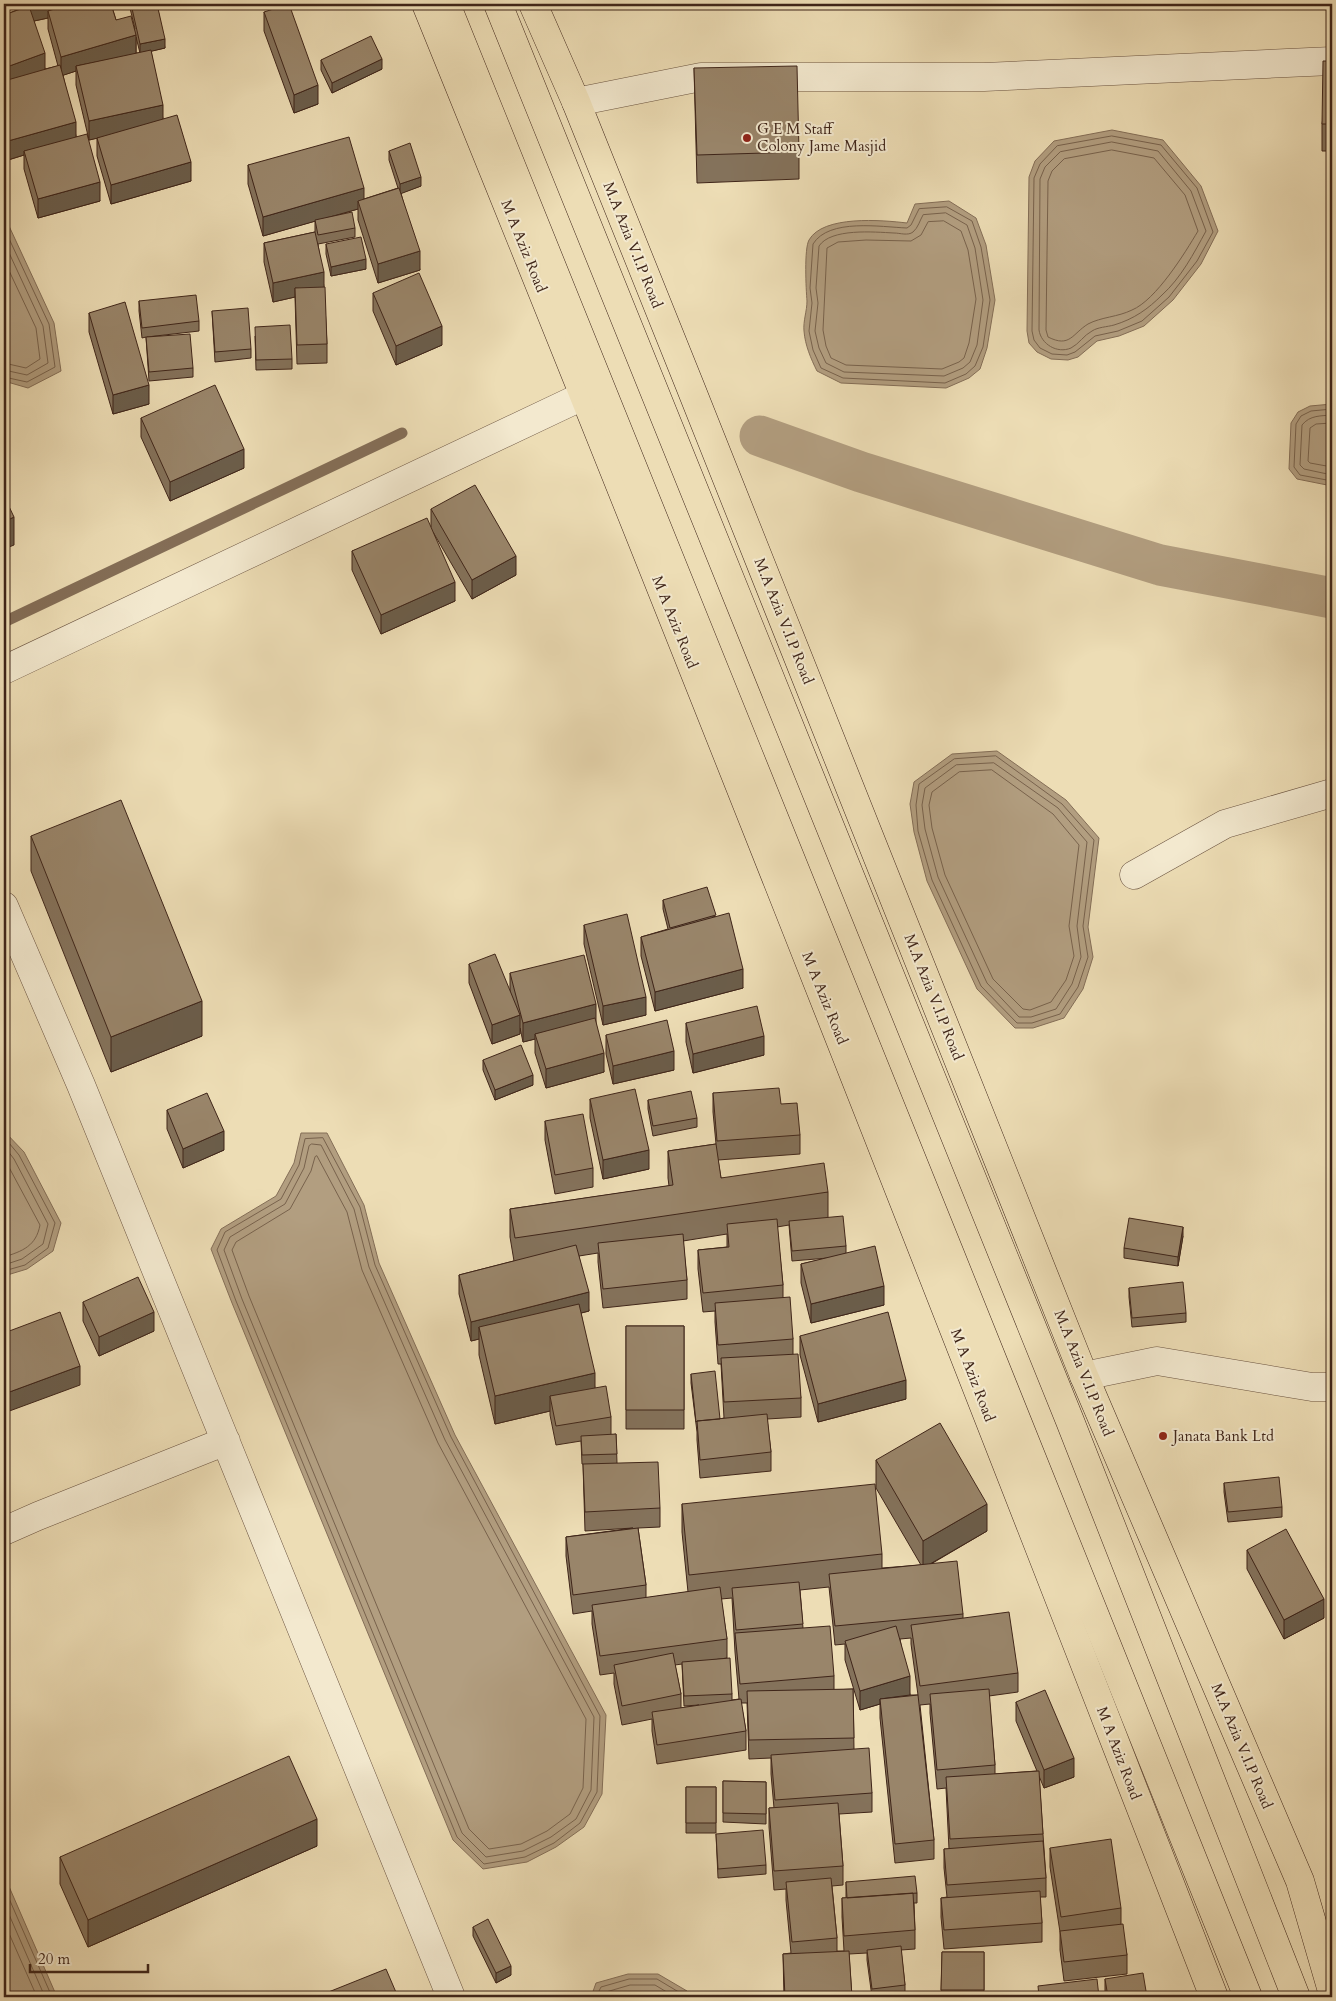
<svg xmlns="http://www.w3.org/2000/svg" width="1336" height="2001" viewBox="0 0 1336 2001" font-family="Cardo,serif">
	<rect width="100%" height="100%" fill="#edddb5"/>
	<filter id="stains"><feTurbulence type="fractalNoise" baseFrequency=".004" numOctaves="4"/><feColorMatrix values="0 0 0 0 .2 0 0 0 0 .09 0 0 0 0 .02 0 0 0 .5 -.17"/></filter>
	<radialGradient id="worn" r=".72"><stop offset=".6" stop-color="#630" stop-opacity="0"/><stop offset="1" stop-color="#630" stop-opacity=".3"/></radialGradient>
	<path fill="#b29e80" stroke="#846e57" d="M1112 130 1163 140 1201 186 1218 231 1201 264 1173 300 1144 326 1119 336 1097 341 1078 357 1068 360 1051 359 1037 352 1029 343 1027 331 1029 177 1035 161 1054 141Z
		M949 201 976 218 986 245 995 300 987 348 980 369 969 378 946 388 841 383 817 371C811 359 805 345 804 331 803 321 807 311 807 301 806 289 804 249 809 240 823 215 882 220 907 223L915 204Z
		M4 220 9 226 54 323 61 371 28 388 4 381Z
		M1332 404V486L1297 479 1289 469 1291 423 1298 412 1310 406Z
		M997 751 1066 800 1099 838 1088 927 1093 957 1083 989 1064 1018 1033 1028H1015L977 989 927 881 914 832 910 804 914 782 952 754Z
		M4 1131 24 1152 61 1223 53 1251 27 1269 4 1276Z
		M301 1133H327L364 1205 379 1263 455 1435 606 1715 602 1794 584 1827 556 1847 527 1862 483 1869 453 1840 232 1303 211 1249 221 1229 276 1196 294 1163Z
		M4 1875 57 1997H4Z
		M628 1974H658L687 1991 690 1997H591L596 1983Z"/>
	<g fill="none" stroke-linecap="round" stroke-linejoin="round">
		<path stroke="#78624c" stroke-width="1" d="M1112 136 1161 145 1197 188 1213 232 1197 261 1169 297 1142 321 1118 331 1095 336 1075 352 1067 355 1052 354 1040 348 1034 340 1032 331 1034 178 1040 164 1057 146Z
			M1112 142 1158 151 1191 191 1206 231C1194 253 1181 278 1162 295 1148 309 1134 319 1114 325 1107 327 1098 327 1092 331 1084 335 1079 344 1071 348 1057 354 1041 344 1039 330L1040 179 1045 167 1060 152Z
			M1112 150 1154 158 1185 195 1198 231C1185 253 1156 300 1132 310 1118 317 1101 317 1088 324 1072 334 1070 348 1048 337L1046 330 1048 181 1052 171 1064 159Z
			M947 207 972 221 981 247 990 300 983 347 975 366 966 374 945 383 843 378 821 368 813 350 809 331 812 303 810 288 813 244C829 218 881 227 907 228L911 225 919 209Z
			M946 213 967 225 975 248 983 300 977 345 970 362 963 368 944 376 844 372 826 363 819 348 815 331 818 303 816 288 819 246C831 228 874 232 894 233 900 233 908 236 913 232 918 228 920 220 923 215Z
			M944 221 961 231 968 250 976 299 969 343 964 358 959 362 942 369 846 365 831 358 826 346 823 330 827 248 838 242 866 240 911 241 921 235 928 222Z
			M4 228 49 324 55 367 27 382 4 377
			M4 242 43 326 48 363 27 375 4 370
			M4 260 36 328 40 359 26 368 4 363
			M1332 409 1311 411 1301 416 1296 424 1294 467 1300 475 1332 481
			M1332 415C1321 416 1310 415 1302 425L1300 465 1304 469 1332 475
			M1332 423 1316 424 1310 428 1308 461 1310 463 1332 467
			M996 756 1062 804 1094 840 1083 926 1088 957 1078 987 1060 1014 1032 1023H1017L981 986 932 880 918 831 916 805 919 784 954 759Z
			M994 763 1058 808 1087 842 1077 926 1081 957 1072 984 1056 1009 1031 1017H1019L987 983 938 877 925 829 922 805 925 788 956 765Z
			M992 770 1053 814 1079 845 1069 926 1074 956 1066 980 1051 1002 1030 1010 1023 1009 993 979 945 875 932 828 929 805 932 792 959 772Z
			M4 1137 19 1155 55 1223 48 1248 25 1265 4 1271
			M323 1138 360 1207 375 1265 451 1437 600 1716 597 1792 580 1823 554 1843 525 1857 484 1864 457 1837 236 1301 217 1250 225 1232 281 1199 299 1165 305 1139Z
			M312 1144 321 1145 354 1209 369 1267 445 1440 594 1717 591 1790 576 1819 551 1837 523 1851 486 1857 462 1833 242 1299 224 1250 230 1237 285 1204 304 1168 309 1146Z
			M4 1146 14 1159 48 1224 43 1244 22 1259 4 1265
			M317 1156 347 1212 362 1270 438 1443 586 1719 583 1788 570 1814 547 1831 521 1844 489 1849 469 1829 249 1296 232 1250 236 1242 290 1209 311 1171 315 1157Z
			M4 1158 40 1225C36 1246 23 1251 4 1257
			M4 1887 52 1997
			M4 1903 45 1997
			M4 1922 37 1997
			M596 1997 601 1987 629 1979H657L682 1994 684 1997
			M603 1997 606 1992 630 1985H655L675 1997"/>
		<path stroke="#846e57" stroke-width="11" d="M4 622 402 433"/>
		<path stroke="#b29e80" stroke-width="41" d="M760 436 861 472 1160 565 1332 598"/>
		<defs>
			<path id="street" d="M576 102 701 77H984L1332 61
				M4 670 585 395
				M1134 875 1225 824 1332 793
				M4 906 81 1085 451 1997
				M1084 1376 1157 1361 1312 1387H1332
				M4 1531 38 1516 226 1441"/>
			<path id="primary" d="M426 4C695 666 956 1331 1214 1997
				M533 4 576 102 690 386 1084 1376 1300 1881 1332 1991"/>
			<path id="highway" d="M446 4 950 1254 1248 1997
				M498 4 1070 1421 1296 1997"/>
		</defs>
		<use href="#street" stroke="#6a5340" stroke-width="29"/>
		<use href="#primary" stroke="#3f2519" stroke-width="29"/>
		<use href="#highway" stroke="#3f2519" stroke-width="29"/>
		<use href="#street" stroke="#f3e9cf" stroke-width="28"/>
		<use href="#primary" stroke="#edddb5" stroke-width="28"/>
		<use href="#highway" stroke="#edddb5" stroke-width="28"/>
	</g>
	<path fill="#84725b" stroke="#3f2519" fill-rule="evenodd" d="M4 4V15L17 10 15 4H111L116 20 135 29 129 4H157L165 48 151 51 163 119 191 181 111 204 97 156V138L89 140 76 85V71L63 75 76 136 100 201 38 218 24 169V155L8 160 4 145ZM48 18V29L58 66 45 69 34 21ZM136 37 140 53H136Z
		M264 12 318 104 294 113 264 31Z
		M321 60 382 69 332 93 321 70Z
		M1332 61V151H1322V124Z
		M694 68 799 152V179L697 183Z
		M389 151 421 186 401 193 420 270 378 283 358 220V209L334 216 355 228V237L318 244 324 287 327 344V363L297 364 295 297 273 302 264 262V243L315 232V221L263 236 248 184V165L364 199 398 188 389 160Z
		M326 244 366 269 331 276 326 254Z
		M373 293 442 345 396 365 373 311Z
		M139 301 199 321V331L147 337 193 368V377L149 381 146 337 142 338 139 311Z
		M212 311 251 349V358L215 362Z
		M89 313 149 404 113 414 89 332Z
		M255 336 292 359V369L256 370Z
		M141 418 244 468 170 501 141 437Z
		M431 509 516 575 472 599 433 532 455 601 381 634 352 570V551L431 527Z
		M31 836 202 1036 111 1072 31 871Z
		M663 900 716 917 743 988 655 1011 641 956V937L668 929 663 909Z
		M584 925 646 1015 603 1025 584 944Z
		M469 964 510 992V973L596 1023 604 1072 546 1088 535 1053V1039L523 1042 520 1028V1034L492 1044 469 983Z
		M686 1023 764 1055 693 1073 686 1042Z
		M606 1035 674 1070 613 1084 606 1054Z
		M483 1060 533 1085 495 1100 483 1070Z
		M713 1093 781 1104 800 1135V1154L718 1160 721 1178 828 1192V1218L846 1246V1253L884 1305 811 1323 801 1283V1264L828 1258 792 1261 789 1225 777 1227 783 1285V1298L793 1339V1354L801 1398V1417L767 1419 771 1452V1471L700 1478 697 1440V1432L691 1383V1374L720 1419 724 1418 721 1364H718L715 1322V1311L703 1312 698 1269V1250L727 1247V1234L683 1241 687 1280V1299L603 1308 598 1262V1253L579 1256 589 1311 581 1313 595 1388 611 1417V1435L616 1434 617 1463 660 1508V1527L638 1528 646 1585V1598L688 1592 682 1532V1504L882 1554V1568L921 1565 876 1488V1460L987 1531 931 1564 963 1614V1618L1018 1673V1692L989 1696 995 1765V1774L1037 1771 1016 1721V1702L1074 1777 1044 1788 1039 1776 1046 1878V1897H1040L1042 1923V1942L944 1949 941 1917V1898L947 1897 944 1868V1849H949L946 1788 937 1789 930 1713V1704L920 1705 934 1840V1859L895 1863 880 1718V1704L860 1710 845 1660V1644L835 1645 829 1587 800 1590 803 1628 834 1676V1690L853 1689 854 1749 872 1793V1812L839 1814 843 1866V1885L832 1886 837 1938V1951H844L842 1917V1898H846V1882L917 1893V1903H914L915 1930V1949L901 1950 905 1985V1994L880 1997H872L867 1960V1953L849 1954 852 1997H784L783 1954 791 1953 786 1900V1889L774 1890 769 1827V1808H774L771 1774V1758L749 1759 747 1703H741L746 1731V1750L657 1764 652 1731V1719L622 1725 614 1684V1673L600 1675 592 1624V1611L573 1614 566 1556V1537L633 1528 585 1531 583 1464H582L581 1441 556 1445 550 1415V1411L495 1424 479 1355V1339L471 1341 459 1294V1275L514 1261 510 1237V1209L669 1186 668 1178V1151L716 1144 713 1112ZM732 1598 735 1652 739 1699 732 1700V1694L713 1660 727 1658V1639L721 1599ZM911 1638V1644L918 1695H910L900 1639ZM682 1664 684 1706 699 1705 681 1708V1694L675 1665Z
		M590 1099 649 1169 603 1179 590 1118Z
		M648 1100 697 1118V1127L653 1136 648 1109Z
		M167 1110 224 1150 183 1168 167 1129Z
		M545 1121 593 1168V1187L555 1194 545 1140Z
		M1183 1236 1178 1266 1124 1258V1248Z
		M1129 1288 1186 1313V1322L1132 1327 1129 1297Z
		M83 1302 154 1331 99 1356 83 1321Z
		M626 1326H684V1429H626Z
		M800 1336 906 1399 818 1422 800 1355Z
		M1224 1483 1282 1507V1517L1228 1522 1224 1492Z
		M1247 1550 1324 1618 1284 1639 1247 1569Z
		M723 1781 766 1782V1824L723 1822Z
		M686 1787H716V1833H686Z
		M716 1834 766 1865V1874L718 1878Z
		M317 1846 88 1947 60 1884V1857Z
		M1050 1848 1121 1908V1924L1127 1955V1974L1064 1981 1060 1950V1932L1050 1867Z
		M473 1927 511 1975 496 1983 473 1936Z
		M942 1952H984V1997H941Z
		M1105 1979 1147 1997H1105Z"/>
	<path fill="#6b5d4a" stroke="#3f2519" d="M27 4H81L48 11V18L20 24V5Z
		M136 35V54L76 66V71L61 76V57Z
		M165 39V48L140 54V44Z
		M45 53V72L4 87V68Z
		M382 59V69L332 93V83Z
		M318 85V104L294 113V95Z
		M163 105V124L89 140V121Z
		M76 122V141L24 151V155L8 160V141Z
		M191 162V181L111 204V185Z
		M421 177V186L400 194V184Z
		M100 182V201L38 218V199Z
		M364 188V207L358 201V209L263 236V217Z
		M420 251V270L378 283V264Z
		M366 259V269L331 276V267Z
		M324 272V291L295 288V297L273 302V283Z
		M442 326V345L396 365V346Z
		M149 385V404L113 414V395Z
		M244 449V468L170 501V482Z
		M14 517V545L4 549V522Z
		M516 556V575L472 599V580Z
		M455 582V601L381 634V615Z
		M743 969V988L655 1011V992Z
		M646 997V1015L603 1025V1006Z
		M202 1001V1036L111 1072V1037Z
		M596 1004V1023L535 1034V1039L523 1042V1023Z
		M520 1015V1034L492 1044V1025Z
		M764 1036V1055L693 1073V1054Z
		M674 1051V1070L613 1084V1066Z
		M604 1053V1072L546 1088V1069Z
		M533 1075V1085L495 1100V1090Z
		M224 1131V1150L183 1168V1149Z
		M649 1150V1169L603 1179V1160Z
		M1183 1227V1236L1178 1266V1257Z
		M884 1286V1305L811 1323V1304Z
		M589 1292V1311L482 1338 479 1327V1339L471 1341V1322Z
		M154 1312V1331L99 1356V1337Z
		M80 1366V1385L4 1413V1394Z
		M595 1373V1400L550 1396V1411L495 1424V1396Z
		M906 1380V1399L818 1422V1404Z
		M987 1504V1531L923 1568V1541Z
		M1324 1599V1618L1284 1639V1620Z
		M910 1676V1695L880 1699V1704L860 1710V1691Z
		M1074 1758V1777L1044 1788V1770Z
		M317 1819V1846L88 1947V1920Z
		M511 1966V1975L496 1983V1973Z"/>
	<path fill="#99856a" stroke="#3f2519" d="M71 4H111L116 20 131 16 136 35 61 57 48 11Z
		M131 4H157L165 39 140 44Z
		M289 4 318 85 294 95 264 12Z
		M29 6 45 53 4 68V15Z
		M371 36 382 59 332 83 321 60Z
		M151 50 163 105 89 121 76 66Z
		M1323 61H1332V124H1322Z
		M60 65 76 122 8 141 4 126V81Z
		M797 66 799 152 697 155 694 68Z
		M177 115 191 162 111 185 97 138Z
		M87 134 100 182 38 199 24 151Z
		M349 137 364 188 263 217 248 165Z
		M410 143 421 177 400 184 389 151Z
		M399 188 420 251 378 264 358 201Z
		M352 212 355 228 318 235 315 220Z
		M315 232 324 272 273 283 264 243Z
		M361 237 366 259 331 267 326 244Z
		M419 273 442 326 396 346 373 293Z
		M325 287 327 344 297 345 295 288Z
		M196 295 199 321 142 328 139 301Z
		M125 302 149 385 113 395 89 313Z
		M248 308 251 349 215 352 212 311Z
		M290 325 292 359 256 360 255 327Z
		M190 334 193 368 149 372 146 337Z
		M215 385 244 449 170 482 141 418Z
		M475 485 516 556 472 580 431 509Z
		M4 496 14 517 4 522Z
		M427 518 455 582 381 615 352 551Z
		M121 800 202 1001 111 1037 31 836Z
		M707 887 716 915 670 928 663 900Z
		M729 913 743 969 655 992 641 937Z
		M627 914 646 997 603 1006 584 925Z
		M495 954 520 1015 492 1025 469 964Z
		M584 955 596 1004 523 1023 510 973Z
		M757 1006 764 1036 693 1054 686 1023Z
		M595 1018 604 1053 546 1069 535 1034Z
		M667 1020 674 1051 613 1066 606 1035Z
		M521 1045 533 1075 495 1090 483 1060Z
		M779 1088 781 1104 797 1103 800 1135 717 1141 713 1093Z
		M635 1089 649 1150 603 1160 590 1099Z
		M691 1091 697 1118 653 1126 648 1100Z
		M207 1093 224 1131 183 1149 167 1110Z
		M583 1114 593 1168 555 1175 545 1121Z
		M716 1144 721 1178 824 1163 828 1192 515 1238 510 1209 673 1185 668 1151Z
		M843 1216 846 1246 792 1251 789 1221Z
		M1129 1218 1183 1227 1178 1257 1124 1248Z
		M777 1219 783 1285 703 1293 698 1250 729 1247 727 1224Z
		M683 1234 687 1280 603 1289 598 1243Z
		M576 1245 589 1292 471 1322 459 1275Z
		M875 1246 884 1286 811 1304 801 1264Z
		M138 1277 154 1312 99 1337 83 1302Z
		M1183 1282 1186 1313 1132 1318 1129 1288Z
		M790 1297 793 1339 718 1345 715 1303Z
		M579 1304 595 1373 495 1396 479 1327Z
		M60 1312 80 1366 4 1394V1333Z
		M888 1312 906 1380 818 1404 800 1336Z
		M626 1326H684V1410H626Z
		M798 1354 801 1398 724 1402 721 1358Z
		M715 1371 720 1419 697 1421 696 1422 691 1374Z
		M606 1386 611 1417 556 1426 550 1396Z
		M767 1414 771 1452 700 1460 697 1421Z
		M940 1423 987 1504 923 1541 876 1460Z
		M616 1434 617 1454 582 1455 581 1436Z
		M658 1462 660 1508 585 1512 583 1464Z
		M1279 1477 1282 1507 1228 1512 1224 1483Z
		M875 1484 882 1554 689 1575 682 1504Z
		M638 1528 646 1585 573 1595 566 1537Z
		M1286 1529 1324 1599 1284 1620 1247 1550Z
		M957 1561 963 1614 835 1626 829 1574Z
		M799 1582 803 1624 736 1630 732 1588Z
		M720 1587 727 1639 600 1656 592 1605Z
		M1009 1612 1018 1673 920 1686 911 1625Z
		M830 1626 834 1676 740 1684 735 1633Z
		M896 1626 910 1676 860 1691 845 1641Z
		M673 1653 681 1694 622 1706 614 1665Z
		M730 1658 732 1694 684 1696 682 1662Z
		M853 1689 854 1738 749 1740 747 1691Z
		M989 1689 995 1765 937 1770 930 1694Z
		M1045 1690 1074 1758 1044 1770 1016 1702Z
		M918 1695 934 1840 895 1844 880 1699Z
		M741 1699 746 1731 657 1745 652 1712Z
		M869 1748 872 1793 775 1800 771 1755Z
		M289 1756 317 1819 88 1920 60 1857Z
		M1039 1771 1043 1834 950 1839 946 1777Z
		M723 1781 766 1782V1814L723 1813Z
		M686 1787H716V1823H686Z
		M838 1803 843 1866 774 1871 769 1808Z
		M763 1830 766 1865 718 1869 716 1834Z
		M1111 1839 1121 1908 1061 1917 1050 1848Z
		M1043 1841 1046 1878 947 1885 944 1849Z
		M915 1876 917 1893 847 1898 846 1882Z
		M831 1878 837 1938 792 1942 786 1882Z
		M1040 1891 1042 1923 944 1930 941 1898Z
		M913 1893 915 1930 844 1936 842 1898Z
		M488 1919 511 1966 496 1973 473 1927Z
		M1123 1924 1127 1955 1064 1962 1060 1931Z
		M901 1946 905 1985 872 1989 867 1950Z
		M849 1951 852 1997H785L783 1954Z
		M942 1952H984V1990H941Z
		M386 1969 398 1997H316Z
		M1143 1973 1147 1997H1108L1105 1979Z
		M1097 1979 1099 1997H1039L1038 1986Z
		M1026 1996V1997H987Z"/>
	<g fill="#8f2418" stroke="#f3e9cf" stroke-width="2">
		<circle cx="747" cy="138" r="5"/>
		<circle cx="1163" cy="1436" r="5"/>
	</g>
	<g text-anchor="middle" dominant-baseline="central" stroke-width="4" stroke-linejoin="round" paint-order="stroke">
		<g font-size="15" fill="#3f2519" stroke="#f3e9cf" text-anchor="start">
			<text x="757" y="129">G E M Staff<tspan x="757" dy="17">Colony Jame Masjid</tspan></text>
			<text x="1173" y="1436">Janata Bank Ltd</text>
		</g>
		<g font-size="15" fill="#3f2519" stroke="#f3e9cf">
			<text transform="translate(633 245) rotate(68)">M.A Azia V.I.P Road</text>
			<text transform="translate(524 246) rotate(68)">M A Aziz Road</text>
			<text transform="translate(784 621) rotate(68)">M.A Azia V.I.P Road</text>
			<text transform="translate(675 622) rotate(68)">M A Aziz Road</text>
			<text transform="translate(934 997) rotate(68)">M.A Azia V.I.P Road</text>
			<text transform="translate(825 998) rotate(68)">M A Aziz Road</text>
			<text transform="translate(1084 1373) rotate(68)">M.A Azia V.I.P Road</text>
			<text transform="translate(973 1375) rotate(69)">M A Aziz Road</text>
			<text transform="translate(1242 1746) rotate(67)">M.A Azia V.I.P Road</text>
			<text transform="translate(1119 1753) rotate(69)">M A Aziz Road</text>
		</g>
	</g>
	<rect width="1336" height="2001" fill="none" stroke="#edddb5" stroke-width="20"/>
	<rect x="5" y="5" width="1326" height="1991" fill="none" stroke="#3f2519" stroke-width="2.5"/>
	<rect x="10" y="10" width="1316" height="1981" fill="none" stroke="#3f2519"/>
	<path d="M30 1964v8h118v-8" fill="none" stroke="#3f2519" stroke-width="2.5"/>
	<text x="38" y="1964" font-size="15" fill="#3f2519" stroke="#f3e9cf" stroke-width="4" paint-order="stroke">20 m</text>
	<rect width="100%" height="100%" filter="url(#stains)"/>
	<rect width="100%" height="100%" fill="url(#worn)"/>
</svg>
